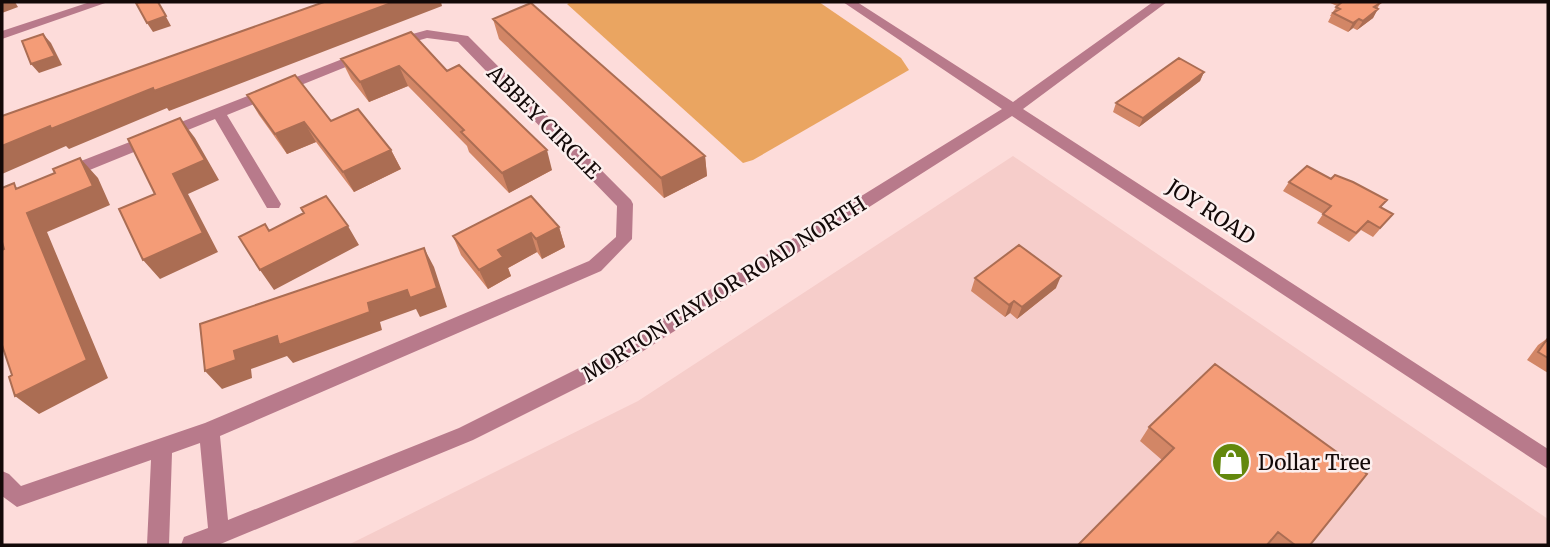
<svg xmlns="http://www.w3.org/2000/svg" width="1550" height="547" viewBox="0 0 1550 547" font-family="Merriweather,serif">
	<rect width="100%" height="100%" fill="#fddcda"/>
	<path fill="#f6cdca" d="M1013 156 1548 519V545H348L638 401Z"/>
	<path fill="#eaa561" d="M571 2H819L901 58 909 70 753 160 743 163 567 4Z"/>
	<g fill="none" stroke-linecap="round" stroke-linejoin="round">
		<path fill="#b87a8b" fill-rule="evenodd" d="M90 2H108L2 39V31Z
			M843 2H857L1013 102 1153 2H1167L1023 109 1548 449V469L1012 116 615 369 473 440 218 545H181L184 537 208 528 200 443 172 453 169 545H147L151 460 17 507 2 496V471L9 474 21 486 205 423 589 261 616 237 617 206 458 42 427 38 392 48 387 47V41L427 30 468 36 631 200 633 204 632 239 601 271 220 436 228 520 459 428 601 357 1002 109Z
			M363 51 368 52V58L227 115 281 204 279 208H267L215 119 70 178H58L56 174 58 170Z"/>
	</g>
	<path fill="#d28666" d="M1328 2H1378L1380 3 1373 18 1357 30 1353 28 1348 32 1328 22 1331 16H1330L1337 6Z
		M493 19 705 156 707 176 664 198 499 39Z
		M341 59 447 71 552 170 509 193 469 152 467 146 408 86 369 102 351 79Z
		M1204 72 1200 81 1139 127 1113 112 1116 103Z
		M247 95 331 121 391 150 401 169 354 192 316 142 287 154 259 115Z
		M1331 179 1387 200 1380 208 1393 214 1373 237 1361 230 1349 242 1317 223 1323 214 1283 191 1289 182Z
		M559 227 565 247 542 259 537 252 508 268 511 276 488 289 461 255 453 236Z
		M975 278 1056 288 1017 319 1010 313 1005 317 971 291Z
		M1548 338V373L1527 360 1538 345Z
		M1149 427 1310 545H1078L1162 460 1140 441Z"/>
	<path fill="#ab6d53" d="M2 2H15L18 7 2 13Z
		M158 2 171 26 153 32 147 23Z
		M394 2H441L442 6 169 111 167 108 69 149 66 146 2 174V146L50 126 153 88Z
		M1378 9 1373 18 1357 30 1363 21Z
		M1359 19 1353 28 1348 32 1353 23Z
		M43 34 51 43 62 65 39 73 31 64Z
		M399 66 408 86 369 102 360 82Z
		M1204 72 1200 81 1139 127 1143 118Z
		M180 118 195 138 219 180 188 194 218 252 160 279 143 260 173 174Z
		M304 122 316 142 287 154 275 134Z
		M391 150 401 169 354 192 343 172Z
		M547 150 552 170 509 193 502 173Z
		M705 156 707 176 664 198 661 178Z
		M80 158 98 178 110 205 47 232 108 378 39 414 15 396 27 213Z
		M348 226 359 245 274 290 260 270Z
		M559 227 565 247 542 259 536 239Z
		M531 233 537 252 508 268 511 276 488 289 479 270 498 250Z
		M424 248 434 267 447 307 420 317 416 309 380 322 382 330 293 363 287 356 251 369 252 378 222 389 205 371 234 351 368 303Z
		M1061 276 1056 288 1017 319 1022 307Z
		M1014 301 1010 313 1005 317 1009 305Z"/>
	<path fill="#f49c77" stroke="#ab6d53" stroke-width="2" d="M141 2H158L166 16 147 23 136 3Z
		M324 2H394L154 91 153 88 51 129 50 126 2 146V116Z
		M1342 2H1378L1380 3 1374 7 1378 9 1363 21 1359 19 1353 23 1333 13 1340 9 1336 7Z
		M531 3 705 156 661 178 493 19Z
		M411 32 447 71 459 65 547 150 502 173 461 132 464 130 399 66 360 82 341 59Z
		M43 34 55 56 31 64 22 41Z
		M1179 58 1204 72 1143 118 1116 103Z
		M295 75 331 121 358 109 391 150 343 172 304 122 275 134 247 95Z
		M180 118 205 160 173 174 203 233 143 260 119 209 155 194 128 139Z
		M80 158 93 186 27 213 87 360 15 396 9 377 12 375 2 345V250L4 249 2 242V188L14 183 16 189 55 173 53 169Z
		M1307 166 1331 179 1335 175 1353 182 1387 200 1380 207 1393 214 1380 228 1368 221 1356 233 1323 214 1331 206 1289 182Z
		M326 196 348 226 260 270 239 237 265 224 269 231 304 213 301 208Z
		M531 196 559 227 536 239 531 233 498 250 503 257 479 270 453 236Z
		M1019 245 1061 276 1022 307 1014 301 1009 305 975 278Z
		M424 248 437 288 410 298 407 290 368 303 370 312 279 345 277 336 234 351 236 360 205 371 200 324Z
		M1548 338V358L1538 352Z
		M1215 364 1367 474 1310 545H1295L1278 532 1267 545H1078L1174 448 1149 427Z"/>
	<defs>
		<symbol id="shop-disc" viewBox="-11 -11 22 22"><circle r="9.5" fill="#63880d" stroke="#fcefee"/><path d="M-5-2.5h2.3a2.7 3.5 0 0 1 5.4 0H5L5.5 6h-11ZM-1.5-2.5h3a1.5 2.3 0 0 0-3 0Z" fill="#fff"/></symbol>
	</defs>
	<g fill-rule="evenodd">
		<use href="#shop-disc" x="1209" y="440" width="44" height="44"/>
	</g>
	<g text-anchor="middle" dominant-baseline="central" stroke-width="5" stroke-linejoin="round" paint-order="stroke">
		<g font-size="21" fill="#130908" stroke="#fcefee">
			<text transform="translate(544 122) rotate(45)">ABBEY CIRCLE</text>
			<text transform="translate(1211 212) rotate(33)">JOY ROAD</text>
			<text transform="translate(724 289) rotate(-32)">MORTON TAYLOR ROAD NORTH</text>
		</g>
		<g font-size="21" fill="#130908" stroke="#fcefee" text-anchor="start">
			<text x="1258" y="462">Dollar Tree</text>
		</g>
	</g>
	<rect width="1550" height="547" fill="none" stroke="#130908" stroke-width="7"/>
</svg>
